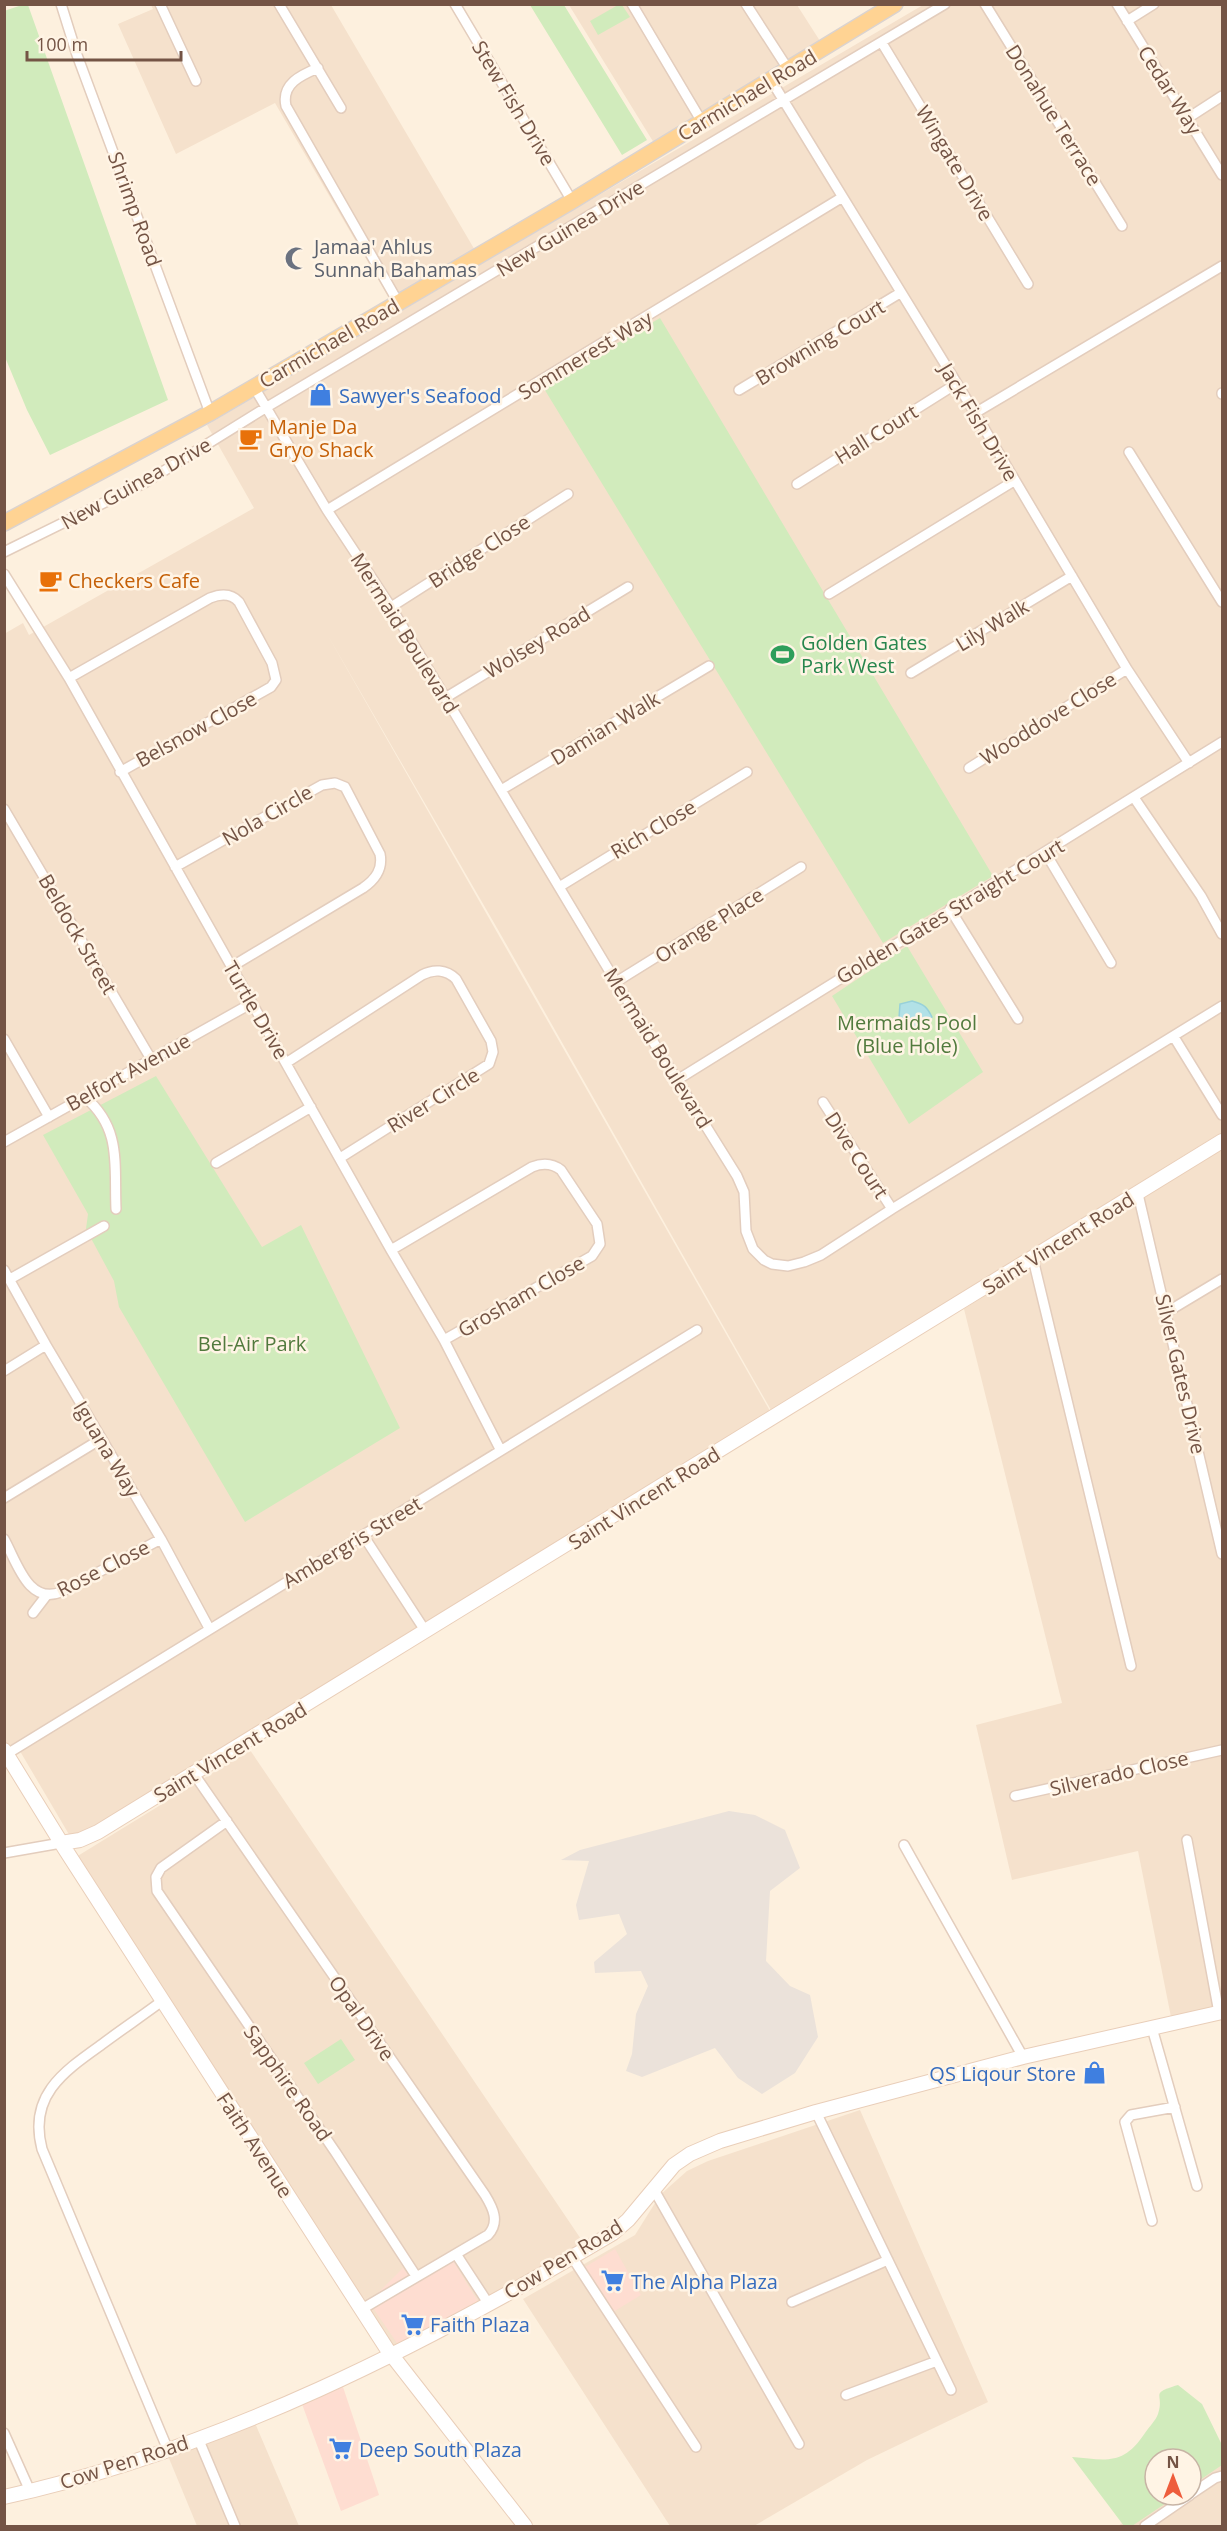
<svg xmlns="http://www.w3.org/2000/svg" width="1227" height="2531" viewBox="0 0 1227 2531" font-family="'Open Sans',sans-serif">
	<rect width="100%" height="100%" fill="#fdf0de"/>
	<path fill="#f5e1cc" d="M151 5H331L476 252 389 298 275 103 176 154 118 24 153 9Z
		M569 5H797L820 41 654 143Z
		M923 5H1222V1132L771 1410 497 928 327 634 770 1411 74 1843 17 1746 5 1753 4 634 23 623 29 635 254 508 207 425Z
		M1222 1147V2007L1171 2017 1138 1851 1012 1880 976 1725 1062 1703 964 1309 1095 1225Z
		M250 1750 585 2245 394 2350 76 1857Z
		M860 2110 988 2402 867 2460 754 2526H670L523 2299 635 2235 660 2195 687 2171 708 2161Z
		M255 2423 299 2526H197L168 2456Z
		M1222 2456V2526H1118L1165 2495H1191V2478Z"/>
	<path fill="#feddd1" d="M615 2249 641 2295 613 2312 585 2267Z
		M453 2261 479 2303 399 2346 369 2302 403 2268 413 2282Z
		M343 2387 379 2495 341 2511 302 2404Z"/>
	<path fill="#ebe2da" d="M729 1811 755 1815 785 1830 800 1868 770 1891 766 1961 790 1986 810 1995 818 2037 795 2073 762 2094 738 2078 715 2048 642 2077 626 2071 632 2054 636 2014 648 1986 641 1971 595 1973 594 1962 627 1934 619 1914 579 1920 576 1905 589 1861 561 1860 580 1850Z"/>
	<path fill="#d1ebbc" d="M22 5H28L168 400 50 455 27 410 5 357 4 11Z
		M530 5H564L647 140 622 155Z
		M618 5H622L630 17 598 35 590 21Z
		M660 318 993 876 883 943 543 387Z
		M907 946 983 1072 909 1124 832 996Z
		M156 1076 262 1247 301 1225 400 1428 245 1522 119 1307 114 1281 86 1229 88 1214 43 1135Z
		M341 2039 355 2060 318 2084 304 2063Z
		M1178 2385 1202 2404 1222 2445V2465L1191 2486V2459H1155V2495H1178L1132 2526H1124L1072 2457C1107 2460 1123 2466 1145 2433 1149 2427 1156 2420 1158 2414 1165 2393 1148 2394 1178 2385Z"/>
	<path fill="#b2e1e7" stroke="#98d1d9" stroke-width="1.5" d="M912 1001C924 1004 927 1007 932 1017L926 1025 912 1028 899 1018 900 1004Z"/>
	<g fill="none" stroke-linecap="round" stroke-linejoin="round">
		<defs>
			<path id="street" d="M61 4 77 55 210 413
				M160 4 196 81
				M279 4 341 108
				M455 4 572 201
				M632 4 702 122
				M746 4 788 69
				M985 4 1122 226
				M1117 4 1222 175
				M1127 21 1154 4
				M882 43 1028 284
				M318 68C301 75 281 84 286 106L398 302
				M771 80 975 413 1127 669 1189 763
				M1188 118 1222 96
				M254 387 327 510 391 607 616 982 737 1176 744 1192 746 1231 753 1249 764 1260 772 1264 788 1266 804 1262 821 1255 892 1209 1222 1006
				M739 390 900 293
				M1222 393V394
				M975 413 1222 266
				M1129 452 1222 602
				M797 484 956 384
				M327 510 841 198
				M4 552 146 482 267 407 945 4
				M4 574 69 678 391 1250 444 1340 500 1449
				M829 594 1014 481
				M391 607 568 494
				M911 673 1072 576
				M69 678 210 598C220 594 231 593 239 602L272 663 276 680 271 687 120 772
				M445 698 628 587
				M969 768 1127 669
				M501 790 709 666
				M1135 799 1201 896 1222 934
				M4 809 151 1059
				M1045 852 1111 963
				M175 867 322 785 335 783 345 787 380 854C383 869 376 879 363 888L231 967
				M559 887 747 772
				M950 909 1018 1019
				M616 982 801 867
				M1174 1037 1222 1115
				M4 1039 49 1117
				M286 1063 422 975C433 969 446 969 456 979L491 1041 493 1052 489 1064 340 1158
				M677 1080 1222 742
				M85 1097C122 1129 114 1164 116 1209
				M823 1102 892 1209
				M4 1142 252 1003
				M216 1163 311 1107
				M1138 1194 1222 1554
				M391 1250 532 1167C542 1163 552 1163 561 1170L597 1224 600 1244 592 1256 444 1340
				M1033 1259 1131 1666
				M4 1270 46 1345 161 1539 209 1628
				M10 1279 104 1226
				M1167 1312 1222 1279
				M4 1371 46 1345
				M4 1498 101 1439
				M363 1535 426 1632
				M4 1539C17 1562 28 1605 61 1592L161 1539
				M33 1613 46 1596
				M7 1754 697 1330
				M194 1774 485 2195C493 2208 500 2222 488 2235L362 2309
				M1015 1796 1222 1750
				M227 1821 161 1868 156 1877 157 1891 336 2153 416 2276
				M1187 1840 1219 2013
				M904 1845 1023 2057
				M4 1853 61 1843
				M162 2001C142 2016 121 2030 101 2045 63 2072 28 2096 42 2149L168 2450
				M1152 2028 1197 2186
				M816 2112 951 2390
				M653 2188 799 2444
				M1152 2221 1125 2122 1131 2115 1175 2107
				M456 2254 488 2303
				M572 2257 696 2447
				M792 2302 888 2260
				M846 2395 937 2361
				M4 2433 30 2491
				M198 2438 235 2526
				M1191 2494 1215 2478 1222 2476
				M1145 2526 1190 2495"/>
			<path id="secondary" d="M4 1750 65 1849 387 2349 525 2526
				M61 1843 80 1840 98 1832 1222 1141
				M4 2497C222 2449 423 2346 613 2233L628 2220 674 2165 690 2154 720 2141 816 2112 1023 2057 1222 2012"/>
			<path id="primary" d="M4 523 210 413 572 201 895 4"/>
		</defs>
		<use href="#street" stroke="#e3cdbd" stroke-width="12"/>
		<use href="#secondary" stroke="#e9ceb9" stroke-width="16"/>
		<use href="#primary" stroke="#dbd3cf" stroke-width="18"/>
		<use href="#street" stroke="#fff" stroke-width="9"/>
		<use href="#secondary" stroke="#fff" stroke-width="14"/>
		<use href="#primary" stroke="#ffd393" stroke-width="15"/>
	</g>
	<defs>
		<symbol id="mosque-bare" viewBox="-9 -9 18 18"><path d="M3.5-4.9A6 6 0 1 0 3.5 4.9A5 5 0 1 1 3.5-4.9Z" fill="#6b7280" stroke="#fff4e5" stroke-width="2.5" paint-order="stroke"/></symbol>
		<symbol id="shop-bare" viewBox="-9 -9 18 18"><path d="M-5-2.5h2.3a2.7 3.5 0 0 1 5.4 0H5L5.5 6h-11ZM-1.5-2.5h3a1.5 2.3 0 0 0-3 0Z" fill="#3f7fe0" stroke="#fff4e5" stroke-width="2.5" paint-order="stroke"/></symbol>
		<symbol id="cafe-bare" viewBox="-9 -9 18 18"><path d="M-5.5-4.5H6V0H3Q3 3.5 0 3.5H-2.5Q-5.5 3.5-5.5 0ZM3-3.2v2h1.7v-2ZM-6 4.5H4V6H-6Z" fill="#e8710a" stroke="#fff4e5" stroke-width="2.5" paint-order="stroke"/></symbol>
		<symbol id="stadium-bare" viewBox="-9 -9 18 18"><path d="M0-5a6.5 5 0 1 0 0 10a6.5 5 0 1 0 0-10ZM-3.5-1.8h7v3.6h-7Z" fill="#2e9e5b" stroke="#fff4e5" stroke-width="2.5" paint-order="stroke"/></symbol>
		<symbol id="supermarket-bare" viewBox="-9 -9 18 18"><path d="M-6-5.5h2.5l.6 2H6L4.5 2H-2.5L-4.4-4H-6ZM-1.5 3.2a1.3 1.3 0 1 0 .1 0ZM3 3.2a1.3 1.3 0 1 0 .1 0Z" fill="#3f7fe0" stroke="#fff4e5" stroke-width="2.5" paint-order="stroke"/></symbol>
	</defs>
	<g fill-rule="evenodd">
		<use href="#mosque-bare" x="280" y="242" width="33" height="33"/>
		<use href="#shop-bare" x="304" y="378" width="33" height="33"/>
		<use href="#cafe-bare" x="234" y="422" width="33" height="33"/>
		<use href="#cafe-bare" x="34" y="564" width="33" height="33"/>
		<use href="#stadium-bare" x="766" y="638" width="33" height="33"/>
		<use href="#shop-bare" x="1078" y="2056" width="33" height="33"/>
		<use href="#supermarket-bare" x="596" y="2264" width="33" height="33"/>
		<use href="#supermarket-bare" x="396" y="2308" width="33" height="33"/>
		<use href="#supermarket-bare" x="324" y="2432" width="33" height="33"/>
	</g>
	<g text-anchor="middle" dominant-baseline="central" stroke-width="5" stroke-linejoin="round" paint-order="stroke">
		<g font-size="20" fill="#745445" stroke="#fff4e5">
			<text transform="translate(1170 90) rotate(58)">Cedar Way</text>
			<text transform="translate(747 95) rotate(-31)">Carmichael Road</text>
			<text transform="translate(514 103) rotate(59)">Stew Fish Drive</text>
			<text transform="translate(1054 115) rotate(58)">Donahue Terrace</text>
			<text transform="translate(955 163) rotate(59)">Wingate Drive</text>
			<text transform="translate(135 209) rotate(70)">Shrimp Road</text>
			<text transform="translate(570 228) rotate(-31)">New Guinea Drive</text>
			<text transform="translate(820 342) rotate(-31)">Browning Court</text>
			<text transform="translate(329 343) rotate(-30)">Carmichael Road</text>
			<text transform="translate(585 355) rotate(-31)">Sommerest Way</text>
			<text transform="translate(979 422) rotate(59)">Jack Fish Drive</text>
			<text transform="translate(876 434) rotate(-32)">Hall Court</text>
			<text transform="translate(136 483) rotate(-29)">New Guinea Drive</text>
			<text transform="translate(479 551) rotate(-33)">Bridge Close</text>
			<text transform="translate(992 625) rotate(-31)">Lily Walk</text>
			<text transform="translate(405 633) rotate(58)">Mermaid Boulevard</text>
			<text transform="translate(537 642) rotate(-31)">Wolsey Road</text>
			<text transform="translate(1048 718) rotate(-32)">Wooddove Close</text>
			<text transform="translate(605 728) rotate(-31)">Damian Walk</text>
			<text transform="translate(196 729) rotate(-29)">Belsnow Close</text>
			<text transform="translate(267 815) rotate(-30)">Nola Circle</text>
			<text transform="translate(653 829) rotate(-31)">Rich Close</text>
			<text transform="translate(950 911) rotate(-31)">Golden Gates Straight Court</text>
			<text transform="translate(709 925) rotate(-32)">Orange Place</text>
			<text transform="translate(78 934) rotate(60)">Beldock Street</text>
			<text transform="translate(256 1010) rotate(60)">Turtle Drive</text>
			<text transform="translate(658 1048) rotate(58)">Mermaid Boulevard</text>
			<text transform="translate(128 1072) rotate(-29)">Belfort Avenue</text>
			<text transform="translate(433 1100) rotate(-32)">River Circle</text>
			<text transform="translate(857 1155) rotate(57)">Dive Court</text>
			<text transform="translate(1058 1243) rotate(-32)">Saint Vincent Road</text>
			<text transform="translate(521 1296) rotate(-30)">Grosham Close</text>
			<text transform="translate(1181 1374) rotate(77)">Silver Gates Drive</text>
			<text transform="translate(107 1449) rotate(59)">Iguana Way</text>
			<text transform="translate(644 1498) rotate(-32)">Saint Vincent Road</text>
			<text transform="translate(352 1542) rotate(-31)">Ambergris Street</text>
			<text transform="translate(103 1568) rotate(-27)">Rose Close</text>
			<text transform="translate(230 1752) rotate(-31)">Saint Vincent Road</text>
			<text transform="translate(1119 1773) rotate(-13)">Silverado Close</text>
			<text transform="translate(362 2018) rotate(55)">Opal Drive</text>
			<text transform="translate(288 2083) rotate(55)">Sapphire Road</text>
			<text transform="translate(255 2145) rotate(57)">Faith Avenue</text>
			<text transform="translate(563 2259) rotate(-31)">Cow Pen Road</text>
			<text transform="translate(124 2462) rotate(-18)">Cow Pen Road</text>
		</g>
		<g font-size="20" fill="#5b616d" stroke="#fff4e5" text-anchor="start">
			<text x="314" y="246">Jamaa' Ahlus<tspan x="314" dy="23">Sunnah Bahamas</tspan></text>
		</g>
		<g font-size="20" fill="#366cbe" stroke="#fff4e5" text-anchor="start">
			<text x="339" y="395">Sawyer's Seafood</text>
			<text x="1076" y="2073" text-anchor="end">QS Liqour Store</text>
			<text x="631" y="2281">The Alpha Plaza</text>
			<text x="430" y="2324">Faith Plaza</text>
			<text x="359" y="2449">Deep South Plaza</text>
		</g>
		<g font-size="20" fill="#c56008" stroke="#fff4e5" text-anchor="start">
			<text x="269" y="426">Manje Da<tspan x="269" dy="23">Gryo Shack</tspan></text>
			<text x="68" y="580">Checkers Cafe</text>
		</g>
		<g font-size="20" fill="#27864d" stroke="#fff4e5" text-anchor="start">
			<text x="801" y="642">Golden Gates<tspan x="801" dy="23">Park West</tspan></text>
		</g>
		<g font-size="20" fill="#517a3d" stroke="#fff4e5">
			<text x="907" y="1022">Mermaids Pool<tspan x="907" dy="23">(Blue Hole)</tspan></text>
			<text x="252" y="1343">Bel-Air Park</text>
		</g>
	</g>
	<rect width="1227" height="2531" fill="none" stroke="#745445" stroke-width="12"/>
	<g transform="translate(1173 2477)"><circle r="28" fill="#fff4e5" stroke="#c7b4a5" stroke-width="1.5"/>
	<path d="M0-4.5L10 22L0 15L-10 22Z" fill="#ee5d3c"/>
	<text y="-9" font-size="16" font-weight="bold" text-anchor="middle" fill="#745445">N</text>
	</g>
	<path d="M27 51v9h154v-9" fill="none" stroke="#745445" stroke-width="3"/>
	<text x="36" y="51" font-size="18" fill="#745445" stroke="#fff4e5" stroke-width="4.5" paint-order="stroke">100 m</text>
</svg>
